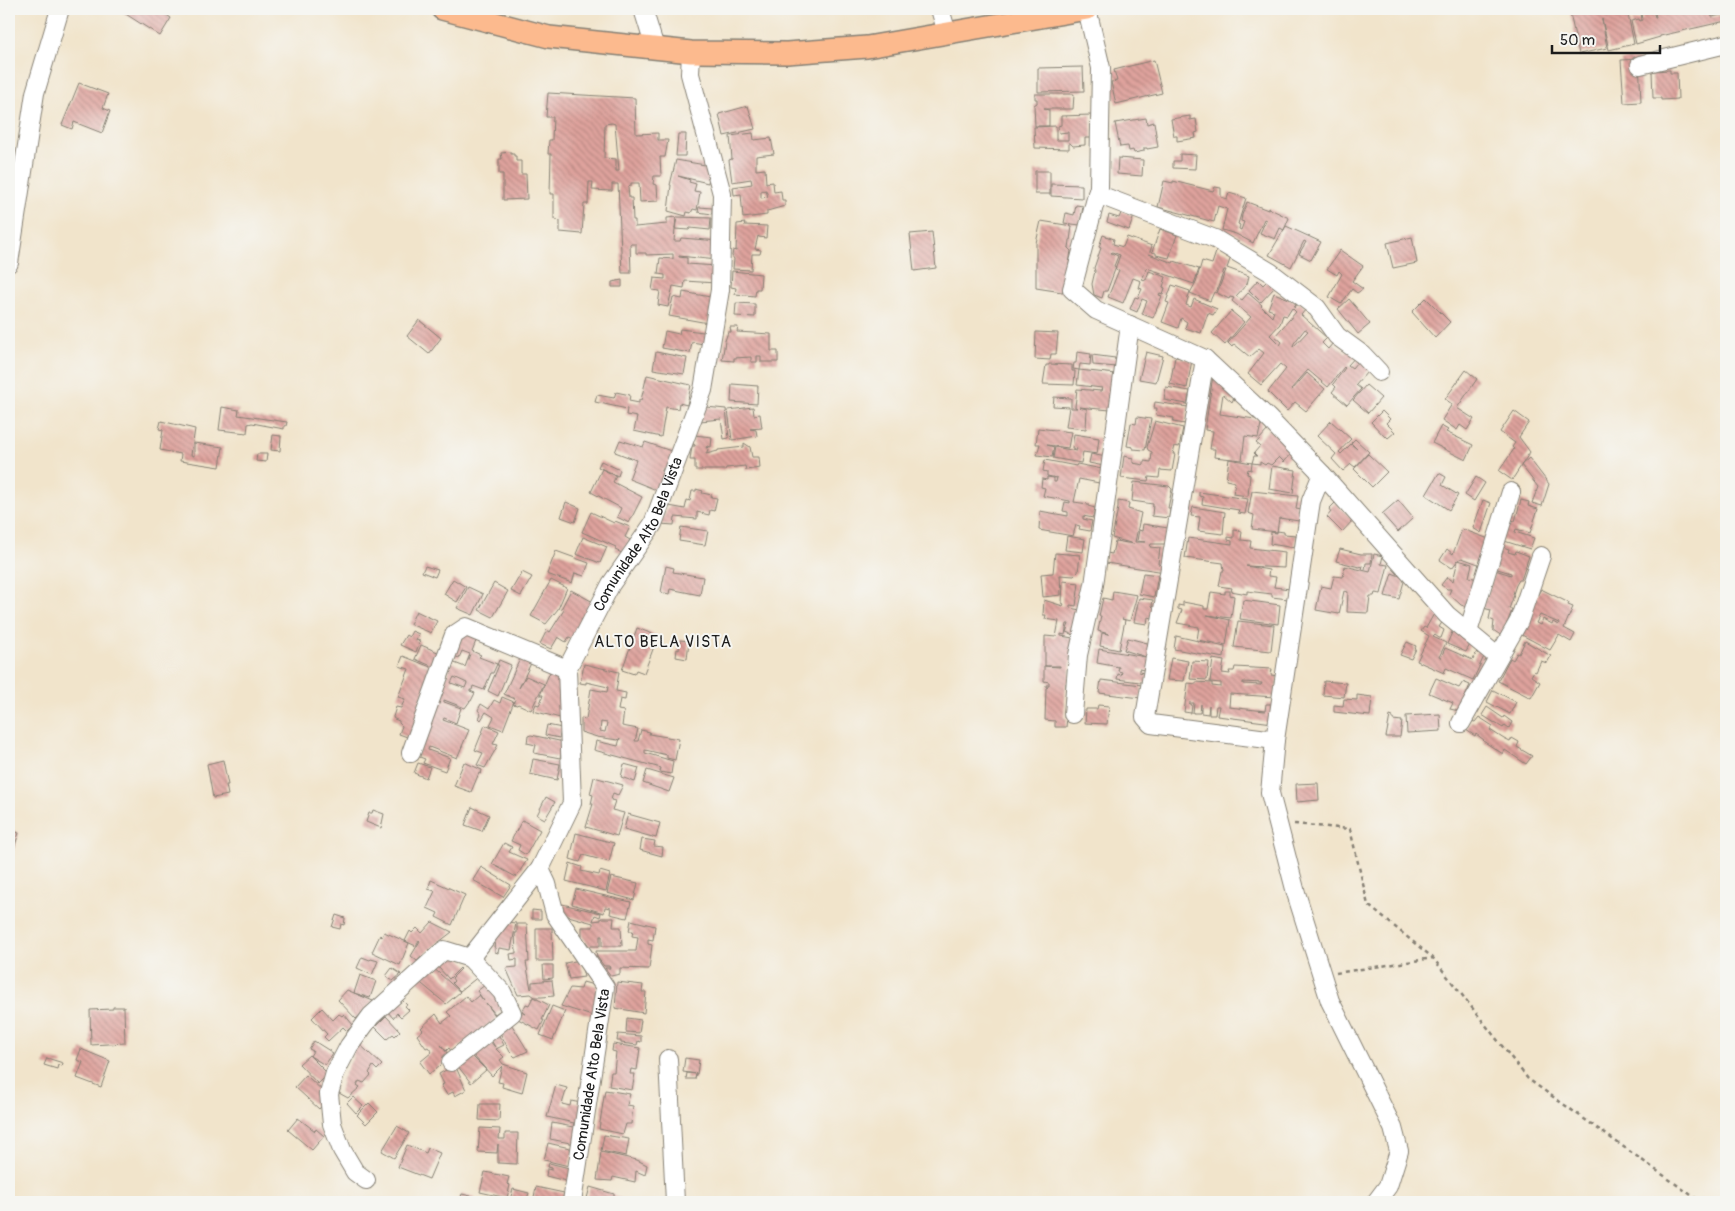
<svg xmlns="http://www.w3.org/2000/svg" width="1735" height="1211" viewBox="0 0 1735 1211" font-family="Pangolin,sans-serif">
	<defs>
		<pattern id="building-back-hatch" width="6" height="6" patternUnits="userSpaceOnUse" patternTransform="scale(1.25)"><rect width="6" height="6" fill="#dfa39d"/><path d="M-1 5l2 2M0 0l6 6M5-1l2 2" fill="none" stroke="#b4847f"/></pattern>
	</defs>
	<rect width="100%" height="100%" fill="#f6f6f2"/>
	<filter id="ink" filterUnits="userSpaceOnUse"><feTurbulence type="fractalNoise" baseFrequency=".02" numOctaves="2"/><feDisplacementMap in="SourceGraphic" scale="10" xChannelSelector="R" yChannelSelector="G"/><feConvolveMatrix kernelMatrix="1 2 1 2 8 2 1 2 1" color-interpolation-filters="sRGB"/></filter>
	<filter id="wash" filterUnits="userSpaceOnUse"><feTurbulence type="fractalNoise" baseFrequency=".0096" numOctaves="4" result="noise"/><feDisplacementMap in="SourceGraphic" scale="20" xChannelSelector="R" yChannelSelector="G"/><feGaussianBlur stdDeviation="1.12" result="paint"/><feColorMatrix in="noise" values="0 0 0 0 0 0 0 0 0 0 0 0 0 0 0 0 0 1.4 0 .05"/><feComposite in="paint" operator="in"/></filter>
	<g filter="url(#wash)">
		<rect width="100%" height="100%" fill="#f1e4cb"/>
		<g id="blocks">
			<path fill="url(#building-back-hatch)" fill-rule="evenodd" d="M118 9H158L171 18 160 36Z
				M1569 9H1650V10L1628 14 1634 44 1609 50 1602 19 1607 48 1579 54Z
				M1654 9H1710L1712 17 1726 14V21L1660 36V37L1636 44 1631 21 1639 19 1640 21 1642 20 1641 13 1653 11 1655 17H1656Z
				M1639 59 1641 102 1624 103 1621 60Z
				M1154 60 1162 93 1116 104 1111 82 1117 81 1114 70Z
				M1083 67 1084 91 1038 92V68Z
				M1670 70V73H1677L1678 99 1661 100V98H1653L1652 71Z
				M79 83 108 94 103 108 110 111 102 133 74 122 72 129 62 125Z
				M548 93 635 98 636 134 658 133V140H668L665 157H660L661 176H654L653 184 657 185 658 201 640 202 639 183H631V186L628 187 629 198H632L633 220H635V227L667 224V218L676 217 674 241H680L681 238 720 241 717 260 679 256V257L687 258V264L717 266 716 283 685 281 684 288 673 286 668 307 658 305 660 291 652 290 654 278 665 279V275L658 274 660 258 673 259V254L646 255V253H636V244H630L631 273H622L618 184H612V191L592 190 593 182H589L588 204H584L582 234 560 232V221L554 219V194H550L551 154H548L549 140H552L553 117H546ZM612 123 615 124 619 171H616V159L604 158 605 124Z
				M1035 94H1074L1073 109H1044L1049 110V126H1035L1034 105 1037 103V99H1035Z
				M748 106 755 129 724 136 719 114Z
				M1091 115 1092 138H1085V145L1073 146 1069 142V149L1035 148 1034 127 1056 126V140H1068V132L1059 133 1058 126 1061 125V116Z
				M1190 116V120L1196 119 1198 132 1195 133 1196 138 1177 141V136H1174L1171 119Z
				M1146 118 1147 124 1154 122 1158 147 1147 149V148H1144V151L1134 153 1133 150 1129 151 1128 146 1120 147 1115 123Z
				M753 133 754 140 771 138 774 154 756 156V170L765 169 766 183 773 182 774 192 781 191 782 200H785V206L767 211V215L743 218 741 194 734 195 733 187 752 184 751 179 732 182 729 160 732 159 730 136ZM766 190 768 197 761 198V191Z
				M678 134H686L685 156H676Z
				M511 152V154H514V156H516V161H521V174H526L527 199 503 200V174H499V159H502L501 153Z
				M1180 154 1196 155 1195 169 1173 168V161H1180Z
				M1118 158 1143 160 1142 176 1117 174Z
				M676 160 711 166 708 183 678 176 690 180 689 182 696 184 694 191 700 192 697 210 693 209 691 213 687 212 686 216 668 211 671 185H670Z
				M1035 171H1050V194H1035Z
				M1164 181 1173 183V181L1213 191 1215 187 1221 188V197L1227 199 1229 193 1246 198 1238 224 1240 225 1239 229 1241 230 1244 222 1241 221 1242 215 1247 202 1268 210V208L1289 218 1284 230 1280 228 1275 239 1260 233 1266 220 1264 219 1253 243 1236 234 1222 230 1227 209 1218 206 1214 222 1158 207Z
				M1051 184 1082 185V198L1051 196Z
				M1076 205 1083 206 1080 225 1064 223 1066 213 1074 215Z
				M699 207 712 208V214L698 212Z
				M1122 211 1134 216 1129 230 1107 222 1109 215 1119 218Z
				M677 217 711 218 710 230 690 228 689 230 675 229Z
				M1041 221 1072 226 1069 248H1068L1071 251 1065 290 1062 292 1036 288V243Z
				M745 223 744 225 767 226 766 238 759 237 758 236 755 249 761 250 760 254H752L751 270 733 269 734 259 732 256 733 250 736 251 737 224Z
				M1286 226 1321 242 1311 260 1299 254 1306 242 1304 241 1291 267 1269 255Z
				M1160 229 1177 235 1169 258 1156 255V253L1152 252Z
				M932 232 936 268 914 271 910 234Z
				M1103 235 1114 239 1113 244 1123 247 1127 237 1152 246 1149 254 1173 263 1174 261 1199 269 1194 284 1147 268 1142 279 1146 280 1149 271 1166 277 1163 287 1165 288 1163 294 1160 293 1159 295 1162 296 1153 318 1142 314 1147 301 1142 299 1137 312 1130 309 1135 297 1138 298 1142 289 1139 288 1141 281 1133 278 1123 303 1108 297 1119 270 1115 269 1120 255 1112 252 1111 253 1118 256 1114 266 1116 267 1107 291H1104L1102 298 1094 295 1092 284 1095 271 1094 268 1101 248 1099 247Z
				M1412 237 1417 263 1393 268 1387 243Z
				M1217 249 1232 254 1227 268 1249 276 1247 284 1236 296 1242 300 1248 293 1262 305 1261 306 1272 317 1274 311 1268 309 1274 293 1297 302 1294 308 1299 302 1306 309 1301 315 1327 338 1322 343 1328 349 1333 343 1346 353 1350 348 1357 355 1348 365 1352 368 1361 357 1372 366 1356 385 1361 389 1347 405 1332 392 1336 387 1333 384 1345 368 1344 367 1328 387 1308 370 1291 389 1292 390 1307 373 1325 389 1306 411 1295 402 1287 411 1268 392 1286 369 1280 364 1261 385 1248 374 1264 353 1259 349 1250 357 1234 344 1232 347 1228 343 1251 317 1232 301 1234 298 1230 297 1229 299 1217 293 1226 270H1224L1216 293 1214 292 1210 301 1190 293 1196 282 1202 261 1212 264ZM1292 308 1296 312 1275 336 1282 342 1280 345 1270 335 1280 324 1283 315 1287 316ZM1305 329 1308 331 1293 347 1294 343Z
				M1340 250 1363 266 1352 281 1363 289 1357 293 1352 289 1341 304 1329 297 1342 274 1339 271 1337 275 1327 269Z
				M732 271 761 274 760 289H756L755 296 735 294 736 288 731 287Z
				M622 280V287H612V282Z
				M1258 280 1263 285 1268 280 1275 287 1261 302 1249 290Z
				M1172 285 1190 291 1186 305 1191 307 1194 299 1217 309 1213 315 1208 313 1201 333 1185 328 1187 322 1181 318 1178 328 1162 322 1169 303 1166 302Z
				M683 292 716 298 708 323 669 316 673 297 682 299Z
				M1426 298 1450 322 1435 338 1412 312Z
				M1349 299 1370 324 1358 334 1338 309Z
				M736 303 755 304V317L735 316Z
				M1231 311 1244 322 1225 345 1212 333Z
				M419 320 441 338 429 354 407 336Z
				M730 327H738L737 332 771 334V351H778V362H761V356H757V362H751V357L734 358V361L722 360 725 341 728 332H731Z
				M680 329 711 333 709 345 692 342 690 353 662 348 665 331 679 334Z
				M1036 332 1058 333 1056 354H1051L1050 360 1035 359Z
				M656 352 687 358 684 374 653 369Z
				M1077 352 1091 354 1090 365 1080 364 1079 370 1116 374 1114 394H1111L1110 410 1079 407 1087 409 1086 429 1066 427 1069 407 1053 406 1054 397 1071 398V408H1077L1075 407 1077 389 1101 391 1102 388 1077 385 1079 370 1073 369 1074 363H1076Z
				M1146 352 1163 356 1156 382 1139 379Z
				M1092 355 1115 358V360L1116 358H1118L1117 367 1093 365Z
				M1175 357 1192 360 1187 388 1170 384Z
				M1049 364 1072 365V371H1075L1074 385 1043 384 1046 365H1049Z
				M1466 370 1477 379 1457 408 1474 419 1467 430 1460 425 1457 430 1442 420 1452 404 1445 399Z
				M647 375 691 385 687 405 679 403 678 409 666 407 661 437 634 431 637 417 626 415 627 409 595 402 597 395 614 398 616 392 630 395 629 401 639 403V400H641Z
				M1213 375 1237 391 1232 402 1223 394 1220 414 1262 420 1258 438 1245 436 1242 460 1214 457 1215 449H1210L1213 431 1205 430Z
				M732 384 758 386 757 404 731 402Z
				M1366 385 1381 398 1368 413 1353 400Z
				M1166 387 1190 391 1187 404 1164 400Z
				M1155 402 1188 407 1185 424 1173 422 1174 418 1156 415 1157 408H1154Z
				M222 407 239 410 238 415 287 422 286 426H284V429L252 423 248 424 247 433 219 430Z
				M706 407 726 409 729 438 724 439 721 419 700 421Z
				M753 407 754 415 760 414 762 428 750 429 756 430 757 436 732 440 728 410Z
				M1382 411 1390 419 1386 423 1395 432 1388 438 1386 436 1385 437 1371 422Z
				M1514 411 1529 422 1519 437 1530 452 1512 480 1499 471 1514 449 1512 447 1515 443 1500 432Z
				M1137 417 1151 419 1145 450 1133 449V447L1127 446 1131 423 1136 424Z
				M161 421 195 429 191 455 194 456V443L223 447 220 467 180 461 181 454 160 450 163 430 159 429Z
				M1155 421 1183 428 1179 447 1175 446 1173 454H1175L1172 471 1160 470 1159 478 1149 477 1148 481 1121 478 1124 456 1133 458V463L1144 465V461L1151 462 1152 452 1148 450 1147 447Z
				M1331 421 1351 439 1339 452 1341 454 1351 444 1357 449 1351 443 1355 439 1369 452 1355 467 1351 464 1343 471 1332 459 1336 454 1317 436Z
				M1441 426 1448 430 1446 432 1473 445 1466 460 1432 443Z
				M1038 428 1071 432 1068 448 1047 445 1054 447 1052 457 1037 455 1040 444H1036Z
				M1269 429 1295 450 1284 462 1279 457 1271 465 1267 463 1265 465 1260 462V464L1252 463 1254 456H1257L1254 453 1260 446 1256 443Z
				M1074 434 1099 438 1097 454 1083 452 1081 463 1053 458 1055 447 1076 451 1077 449 1072 448Z
				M273 435 281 436 280 451 271 450Z
				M694 435 712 437 711 447 707 446 706 448 709 447 706 454 718 451V450L744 447V443L750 447 752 457H759L760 468 746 470 745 466 726 468 725 470H695V460H690L692 446H695V445L693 444Z
				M620 440 643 447 645 442 674 452 668 470 662 469V471L667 473 659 491 629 479 636 460 615 452Z
				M257 454H267L266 462 256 461Z
				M1091 454 1106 457 1104 466 1089 463Z
				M1368 454 1387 472 1372 487 1354 469Z
				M1529 458 1549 484 1542 506 1532 503 1538 487 1521 465Z
				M1229 459 1252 463 1251 470 1248 469 1247 474 1250 475 1248 496 1233 494 1235 482 1226 480Z
				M1045 460 1076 466 1077 464 1102 469 1099 483 1079 479 1074 502 1088 504V506L1095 508 1093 518 1083 516V519L1092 521 1090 531 1079 529 1080 526 1076 525 1073 536 1039 530 1040 511 1068 516V512L1063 511 1065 502 1070 503V501L1043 496 1045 488 1041 487 1042 479 1047 480V477L1054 478V482H1056L1057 478 1047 476V472L1043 471Z
				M601 461 620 470 618 476 598 467Z
				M1272 466 1296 470 1293 493 1269 489Z
				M602 469 616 476 613 482 642 497 629 523 617 517 621 508 591 492Z
				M1439 473 1446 477 1442 485 1458 495 1449 510 1426 495Z
				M1476 477 1485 483 1474 501 1465 495Z
				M1134 482 1169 486 1172 489 1168 508H1170L1169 518 1152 516 1153 504 1132 501Z
				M696 489 703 491 702 493 712 495 711 497 717 498 714 511 710 510 709 515 697 512V519L675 517 674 525 660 524 669 506 685 509 687 500 690 501 692 491H696Z
				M1252 491 1298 496 1296 509 1302 510 1299 521 1279 518 1277 532 1252 529 1254 515 1248 513Z
				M1199 492 1248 499 1245 514 1238 513 1239 510 1202 504 1203 497 1199 496Z
				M1398 500 1413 518 1398 532 1382 514Z
				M1483 500 1491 503 1481 533 1473 528Z
				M1521 500 1529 502 1528 506 1538 509 1530 533 1516 529 1515 532 1534 538 1530 549 1501 540 1508 519 1515 521Z
				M1118 501 1129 503 1128 509 1141 513 1135 542H1145L1137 541 1139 530 1142 531 1143 524 1168 528 1166 544H1151L1150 547 1160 548 1158 564 1166 566 1165 572 1106 563 1107 553 1112 554 1115 541 1134 544 1112 538 1118 508Z
				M566 502 580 508 575 522 561 517Z
				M1335 503 1353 520 1342 532 1327 517 1331 512 1329 509Z
				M1193 507 1225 512 1223 534 1198 531 1200 517 1191 516Z
				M591 512 614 523 615 521 630 527 625 537 630 540 622 553 615 550 616 547 582 532Z
				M681 527 708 531 705 545 679 541Z
				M1462 529 1489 539 1482 555H1484L1481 565 1462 558 1458 560 1472 564 1469 577 1478 579 1470 608 1461 605 1449 594 1451 589H1447L1441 585 1447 577 1453 581 1458 560 1452 568 1440 560 1447 549 1453 554Z
				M1234 530 1242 531 1241 540 1251 541 1250 548 1285 552 1284 568 1246 566 1269 570 1268 576 1276 577 1274 587 1290 589 1288 599 1272 597V594L1247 591V594L1231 591 1232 588 1219 586 1222 571H1224L1223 563 1185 558 1188 538 1232 544V541L1228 540V537L1234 538Z
				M1277 531 1284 532V534L1296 535 1295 548 1270 544 1271 532 1277 533Z
				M1067 536 1085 539 1083 552 1065 550Z
				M583 537 607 547 600 563 576 554Z
				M1500 546 1509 549 1508 552 1515 554 1516 551 1529 556 1521 580H1519L1516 585 1513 594 1514 595 1509 609H1512L1511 613 1502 636 1493 630 1494 621 1489 619 1491 610 1483 608 1495 570 1511 575V573L1494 568Z
				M1340 549 1361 554H1372L1371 563H1366L1365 570 1362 569 1363 566 1359 567 1336 561Z
				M556 551 589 563 584 576 575 573 572 583 547 574Z
				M1055 553 1080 555 1078 572 1074 576 1060 575 1061 595 1043 597 1041 574 1053 573Z
				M1374 554 1383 556 1381 564 1388 565 1381 594 1375 593 1374 596H1370L1368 613 1347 612 1348 592 1344 591 1339 614 1316 610 1321 586 1331 588 1334 576 1343 577 1345 566 1370 572Z
				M425 566 438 570 435 577 422 572Z
				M666 566 674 568 673 572 703 577 700 595 670 589 669 594 661 592Z
				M522 572 532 577 521 596 511 591Z
				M1143 573 1158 575 1154 597 1139 594Z
				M1392 573 1405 578 1399 599 1385 596Z
				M453 579 466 587 457 602 444 594Z
				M551 580 567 588 558 609 546 624 531 616Z
				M1063 581 1079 583 1076 606 1070 605V608L1080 610 1074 635 1066 632 1069 624H1067L1065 635 1061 634V636L1073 638 1069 683H1066L1064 718H1067L1066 727H1055V721L1045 720 1046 688 1048 687H1046V685H1049V682L1044 681V666L1060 667V666H1045V636L1056 637 1059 621 1045 619 1046 615H1043L1044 600 1063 606 1064 604 1062 603Z
				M494 583 508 591 493 617 479 610Z
				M468 587 483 594 473 615 457 608Z
				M1541 589 1569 603 1568 605 1573 607 1564 628 1575 634 1571 642 1559 635 1550 650 1520 634 1532 611 1529 610ZM1540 615 1559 623 1558 625 1553 622 1552 624 1543 619 1540 625 1536 623Z
				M571 590 595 603 586 620 583 618 581 620 585 622 576 640 569 637 566 642 558 637 551 649 540 644 547 630 550 632 564 610 561 609Z
				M1113 591 1137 595 1130 621 1122 619 1125 620 1119 650 1100 646 1102 633 1109 634 1098 631 1101 616H1099L1103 598 1112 600Z
				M1225 591H1230V595L1234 596 1231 618 1207 615 1230 620 1226 645 1197 640 1199 627 1177 623 1182 610 1178 609V605L1183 606V602L1204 606V609H1208L1211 592 1225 594Z
				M1139 598 1153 600 1152 606 1155 609 1153 618 1148 617 1147 624 1134 622Z
				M1243 600 1280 605 1278 624 1240 619Z
				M416 611 437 621 431 633 410 624Z
				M1435 612 1445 618 1439 627 1444 630 1441 638H1439L1435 635 1433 637 1446 643 1439 657 1441 658 1445 648 1473 660 1480 645 1487 650 1473 680 1446 668 1444 673 1417 661 1429 636 1421 631 1424 627 1426 628Z
				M1238 621 1274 625 1271 651 1234 647Z
				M637 628 658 636 644 673 636 670 634 674 622 670Z
				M465 630 480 639 476 641 472 651 481 655 479 657 497 664 493 673H491L484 690 473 686 472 690H470V691L475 693 471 701H470L465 708 444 700V702L461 708 456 723 444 718 443 720 469 730 457 758 429 747 428 750 450 758 445 771 423 763 425 759 417 756 452 662 465 667 470 654 462 651 459 658 454 656ZM454 677 467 683 465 688 451 683Z
				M1453 630 1473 639 1466 652 1447 644Z
				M412 631 419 634 416 640 420 641 416 652 400 645 406 635 409 637Z
				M1176 636 1225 647 1224 658 1174 649Z
				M1128 638 1155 645 1149 671 1139 669V672L1148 674 1147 683 1117 679 1118 674 1121 675 1122 672 1118 671 1119 667 1097 663 1099 649 1146 657 1124 650Z
				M680 640 689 641 687 659 676 657 677 649 679 650Z
				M1525 641 1551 656 1547 663 1541 661 1536 672 1534 671 1531 676 1540 682 1531 698 1498 681 1510 658 1513 660 1517 653 1519 654Z
				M1407 642 1416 646 1415 648 1416 649 1411 659 1400 655Z
				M421 645 440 653 434 667 415 659Z
				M523 652 533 659 519 688 526 676 544 684 531 710 518 704 517 705 513 704 503 730 490 725 494 717 486 712 481 720 479 718 481 714 478 710 481 704 489 709 494 700 500 703 502 697 514 702 513 704 515 699 504 694Z
				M403 656 433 668 419 705 422 706 410 738 399 734 402 726 399 723V721L394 719 393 717 396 707 401 708 405 699 398 697 409 669 399 666Z
				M1171 658 1188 661 1184 681 1167 680Z
				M1213 659 1224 661 1222 673 1230 674 1229 671H1234L1235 667 1272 669 1271 675 1278 676 1275 697 1230 694 1229 707 1265 711 1266 704H1274L1273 723 1217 716 1219 706H1216L1215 715H1209V705L1208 714 1201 713V704L1200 713H1193L1194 703H1189L1192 705 1191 713 1184 712 1188 683 1196 684V682L1212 683V686L1221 687V683L1210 682ZM1243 682 1262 683 1261 685 1243 684Z
				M499 660 511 665 498 696 488 691 499 665H497Z
				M1192 661 1209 662 1207 680 1190 679Z
				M584 664 619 672 616 691 626 693 625 700 620 699 618 710 624 711 622 726 638 729 635 741H638L641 730 650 732 649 734 679 739 675 760 667 758V755L645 750V753L673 761 671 774 660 772 661 768 594 750 596 741 618 746 620 738 618 740 597 737 581 732V718L586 719 591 689 607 692 608 687 586 682V684L580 683ZM601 722 607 723 605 732 600 731Z
				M553 665 565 670 564 719 533 711 536 704 539 705 541 701 543 695H540Z
				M1436 678 1459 688 1463 682 1470 685 1459 711 1450 709 1453 703 1429 693Z
				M1101 680 1142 685 1141 698 1099 693Z
				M1324 681 1346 683 1344 697 1323 695Z
				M1493 690 1516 702 1510 714 1487 702Z
				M1357 695 1372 697 1370 716 1334 712V705L1343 706 1344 699 1357 700Z
				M1098 705 1109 706 1107 724 1085 723 1086 709H1097Z
				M1487 707 1503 718 1504 716 1512 722 1509 728 1505 725 1503 728 1482 715Z
				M1440 714 1441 731 1407 733 1406 716Z
				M1390 716 1393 717V720L1402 721 1400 737H1386Z
				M1479 717 1493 726 1490 730 1504 739 1510 742 1512 738 1519 742 1517 747 1532 756 1526 764 1505 750 1503 754 1483 741 1484 740 1476 734 1475 736 1466 730 1471 721 1475 722Z
				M485 725 499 731 493 744 498 745 485 768 477 765 483 753 475 750Z
				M547 725 562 728 559 738 545 735Z
				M531 735 564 742 560 758 534 753 536 745 527 743 528 736Z
				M533 759 560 764 557 780 530 774Z
				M223 760 228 785H226L228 795 213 798 207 764Z
				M464 762 482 770 481 774 479 773 471 792 454 786Z
				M418 763 430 767 426 778 414 773Z
				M624 764 639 768 635 782 621 777Z
				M647 770 674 778 669 792 643 783Z
				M594 777 623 785 618 795 613 793 611 800 615 801 612 810 624 813 617 836 586 827 593 804H591L593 795 590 794Z
				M1318 783 1319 800 1297 802 1296 784Z
				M546 797 555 802 545 819 537 815Z
				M472 807 489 815 482 831 465 825Z
				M373 810 384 814 381 828 366 822 369 813H372Z
				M628 814 660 823 656 838 624 829Z
				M522 820 540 830 526 855 518 850 520 845 511 841Z
				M9 829 19 833 9 864Z
				M576 833 614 843 609 862 583 855 580 862 570 859Z
				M642 839 655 841 654 846 663 847 662 856 640 850Z
				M504 843 512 847 509 852 527 860 516 877 492 864Z
				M570 863 582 867 581 871 599 875 600 871 610 874 606 891 566 881Z
				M481 867 511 885 503 897 473 880Z
				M611 877 638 883 634 900 607 893Z
				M431 880 465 895 452 925 436 917 438 913 427 908 435 891 428 889Z
				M576 889 631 902 627 918 610 914 611 908 605 907 604 913 572 904Z
				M562 904 601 913 600 917 595 915 593 921 601 920V918H614L613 927H621L622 946H602V936H600V946H589L582 936V927H593V923L565 915Z
				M532 910 541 911V919H532Z
				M336 915 345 918 344 925 341 924 340 929 332 927Z
				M631 920 655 926 653 940 648 939V944L652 945 649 969 620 968V974L611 976 605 968H610L609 966H604L597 957 596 951H636L638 937 632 936 633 931H629Z
				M432 922 452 932 430 949 417 961 411 956 420 941 419 940 416 946 405 941 410 931 412 933 417 928 422 933Z
				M505 922 516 923 511 950 499 948 498 953 495 952V947H494L497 934H500Z
				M517 924H527L529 962H526L531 989 532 988V982L552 980 554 996 542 997H535L531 994 518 995 506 968 517 967V959L511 960 510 954 516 953 515 933H517Z
				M536 928H552L553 961H536Z
				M384 932 409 943 400 965 372 952 380 935 382 937Z
				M454 952 479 976 460 991 452 983 454 981 452 978 461 969 460 968 449 979 438 967Z
				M362 957 370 960 371 959 378 961 372 975 357 968Z
				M580 960 584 977 569 979 565 963Z
				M430 965 460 992 446 1004 416 979Z
				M543 965H553V978L544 979Z
				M392 968 401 974 393 981 386 976Z
				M360 975 376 981 370 998 354 993Z
				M489 982 506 1006 495 1014 486 1003 497 1018 452 1052 449 1048 446 1051 441 1045 450 1057 429 1074 420 1062 432 1052 428 1047 426 1048 417 1035 423 1030 421 1028 436 1014 442 1023 451 1016 447 1012 466 996 471 1002 479 995 484 1001 477 991Z
				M583 982 597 986 595 1017 561 1006 570 988 581 989Z
				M617 982 643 985 642 992H646L644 1013 615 1008Z
				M347 990 373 1001 356 1019 338 1000Z
				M533 997 549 1005 542 1020H544L539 1030 518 1019 521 1012 525 1014 522 1012 526 1004 529 1005Z
				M401 999 407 1005 405 1006 409 1010 401 1017 397 1013 393 1018 388 1012Z
				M552 1006 565 1011 553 1040 540 1035Z
				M113 1007H124L125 1043 91 1045 90 1010 113 1009Z
				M322 1008 333 1020 339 1014 342 1016 344 1014 353 1025 347 1031 343 1027 328 1041 324 1037 327 1034 312 1018Z
				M386 1016 400 1031 395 1036 393 1034 387 1039 375 1027Z
				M627 1018 641 1020 639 1033 626 1032Z
				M510 1022 528 1051 515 1057 510 1052 498 1029Z
				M498 1034 504 1045 496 1049 504 1057 500 1060 503 1064 527 1072 522 1093 502 1087 503 1083 498 1082 502 1066 492 1076 472 1054 488 1039 495 1047 490 1038Z
				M618 1034 641 1036V1042L638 1041 637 1045 621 1043V1041H617Z
				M355 1040 382 1065 377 1070 373 1066 369 1073 371 1075 364 1083 359 1081 357 1085 360 1087 348 1098 339 1093 342 1079 352 1059Z
				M314 1041 333 1053 325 1065 310 1056 313 1051 309 1049Z
				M613 1044 640 1048 637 1070 631 1069 630 1074H635L632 1090 609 1086 611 1072H614L616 1052 612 1051Z
				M81 1049 110 1061 101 1087 77 1078 83 1062 77 1060Z
				M470 1054 486 1070 471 1083 457 1065Z
				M309 1055 328 1074 318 1084 299 1064Z
				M47 1058 63 1063 62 1066 58 1065 57 1069 44 1065Z
				M685 1058 699 1060 697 1074 683 1072Z
				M455 1065 466 1090 455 1096 453 1092 447 1095 441 1085 444 1084 439 1074Z
				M687 1073 696 1074 695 1079H686Z
				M306 1075 329 1097 319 1109 295 1087Z
				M556 1085 567 1088 562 1104 570 1106 571 1101 591 1105 580 1145 550 1139 552 1123 573 1127 574 1123 547 1117Z
				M605 1090 630 1094 627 1105 633 1106 631 1124H626L623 1134 599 1129Z
				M353 1097 363 1106 356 1113 347 1103Z
				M369 1103 378 1112 366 1124 357 1115Z
				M480 1104H500L499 1121 479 1120Z
				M298 1118 315 1131 316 1129 324 1136 312 1150 288 1130Z
				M397 1126 409 1133 394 1158 382 1151Z
				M480 1128 500 1129 499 1139H505V1133H518L517 1164 498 1163V1144L497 1153 478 1152Z
				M604 1135 629 1139 626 1156 601 1151Z
				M548 1143 574 1149 569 1166 544 1160Z
				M407 1145 426 1153 428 1148 440 1153 429 1179 398 1167Z
				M601 1152 637 1160 647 1165 645 1175 636 1171 635 1182 613 1177 612 1181 597 1180Z
				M549 1163 577 1170 574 1183 546 1176 547 1169 552 1170V1168L548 1167Z
				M485 1172 509 1177 507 1184 510 1185 507 1198 480 1192Z
				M536 1187 564 1193 562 1202H533Z
				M590 1187 614 1194V1196L632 1202H586Z
				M513 1189 529 1193 526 1202 510 1200Z
				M462 1194 475 1197 474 1202H459Z"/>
		</g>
	</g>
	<g filter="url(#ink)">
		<use href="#blocks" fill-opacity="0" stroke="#868074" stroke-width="1"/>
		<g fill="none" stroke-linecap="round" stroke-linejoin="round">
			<defs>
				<g id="minor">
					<path d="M643 9 655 48"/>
					<path d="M940 9 947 33"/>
					<path d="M1087 9 1101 68 1099 187 1072 289 1096 310 1205 359 1267 417 1322 474 1447 615 1498 657"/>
					<path d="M1640 65 1726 44"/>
					<path d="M1097 194 1215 239 1270 272 1317 308 1337 336 1363 355 1379 372"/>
					<path d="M9 263 35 93 60 9"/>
					<path d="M1205 359 1145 717 1151 724 1275 740 1311 501 1322 474"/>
					<path d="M1468 632 1511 492"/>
					<path d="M1073 714 1078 655 1094 585 1130 325"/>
					<path d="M1461 723 1519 621 1541 556"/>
					<path d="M1275 740 1270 793 1296 893 1330 1001 1393 1128 1399 1151 1388 1186 1376 1202"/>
					<path d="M411 753 454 635 466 627 567 669"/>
					<path d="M470 958 540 869"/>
					<path d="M668 1059 675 1202"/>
					<path d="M366 1180 355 1172 342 1150 332 1124 329 1094 335 1073 349 1046 371 1016 444 950 470 958 502 992 512 1013 451 1062"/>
					<path id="s1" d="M572 1202 605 987 555 914 547 884 540 869 572 803 567 669 611 584 653 524 703 390 720 290 722 194 690 74 691 52"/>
				</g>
				<path id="major" d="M442 9 549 37 691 52 787 53 867 47 1087 9"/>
			</defs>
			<use href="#minor" stroke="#868074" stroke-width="20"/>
			<use href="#major" stroke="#868074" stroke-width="24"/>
			<path stroke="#868074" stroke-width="2.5" stroke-dasharray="4 4" stroke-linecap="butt" d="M1294 824 1350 829 1368 905 1433 958
				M1336 973 1433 958 1528 1079 1701 1202"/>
			<use href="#minor" stroke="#fff" stroke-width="18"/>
			<use href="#major" stroke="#fcba8e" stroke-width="21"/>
		</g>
	</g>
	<g text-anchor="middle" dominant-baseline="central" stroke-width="4" stroke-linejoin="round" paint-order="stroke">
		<g font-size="15" fill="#1c1c1c" stroke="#f6f6f2">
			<text stroke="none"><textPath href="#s1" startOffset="714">Comunidade Alto Bela Vista</textPath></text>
			<text stroke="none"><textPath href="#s1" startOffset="129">Comunidade Alto Bela Vista</textPath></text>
		</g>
		<g font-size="16" letter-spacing="1" fill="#1c1c1c" stroke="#f6f6f2">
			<text x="663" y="642">ALTO BELA VISTA</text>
		</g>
	</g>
	<rect width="1735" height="1211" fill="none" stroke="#f6f6f2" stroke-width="30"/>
	<path d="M1552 45v8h108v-8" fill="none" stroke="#1c1c1c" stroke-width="2.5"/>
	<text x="1560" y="45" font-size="15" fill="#1c1c1c" stroke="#f6f6f2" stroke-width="4" paint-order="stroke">50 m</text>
</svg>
